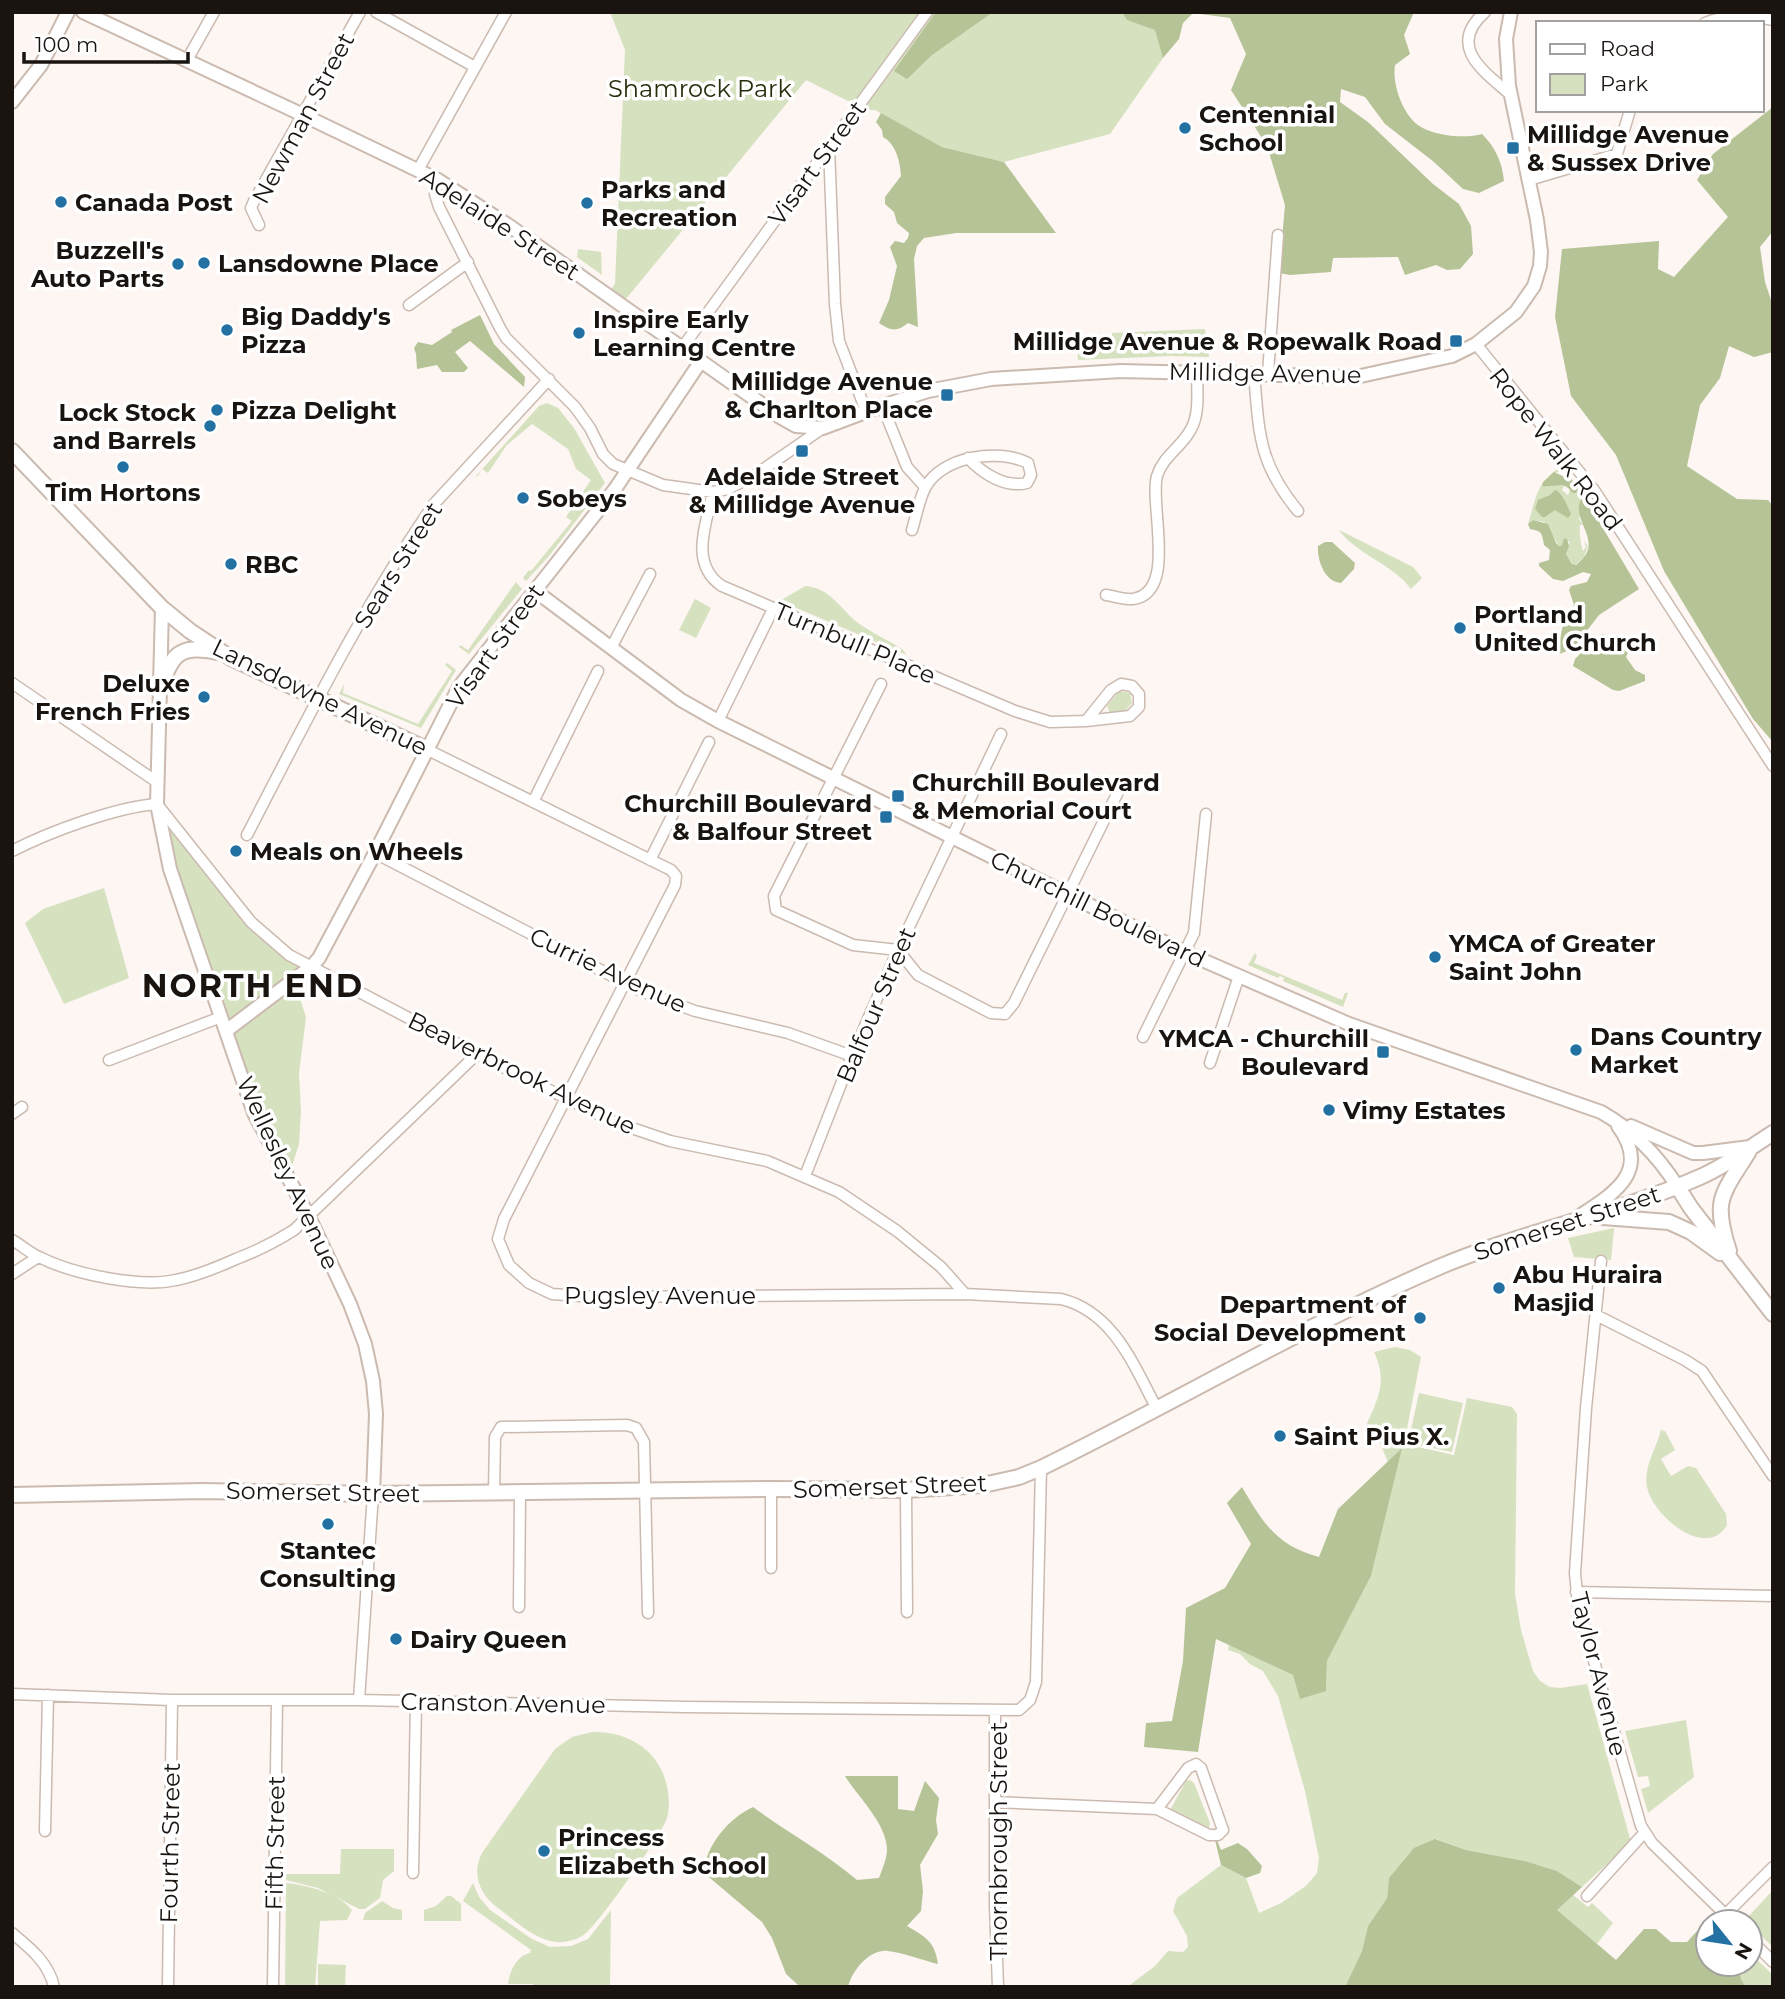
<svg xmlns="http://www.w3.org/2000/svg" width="1785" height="1999" viewBox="0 0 1785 1999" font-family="Montserrat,sans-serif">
	<rect width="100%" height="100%" fill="#fdf6f2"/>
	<path fill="#d6e1c0" d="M610 12H1178L1163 58 1110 134 1004 162 942 147 875 110H866L806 80 621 305 608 295 615 283 625 50Z
		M578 249 601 252 602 275 577 257Z
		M1205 329 1206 337H1209V357L1170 356 1078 360 1077 342H1112V333Z
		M547 403 558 408 574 428 605 483 549 556 526 581 523 578 529 570 531 571 572 521 566 517 591 480 576 469 568 449 532 424 506 446 488 473 482 469 477 477 476 476 539 406Z
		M1562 466 1575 483 1567 479 1566 473C1556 469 1550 476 1543 482L1564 486 1562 490 1568 495 1570 489 1572 493 1578 488 1577 485 1585 498 1579 519 1583 525H1580C1579 532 1581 545 1583 551L1586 547 1584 541 1588 546 1584 557 1574 566 1566 554 1570 541 1559 546 1544 522 1533 520 1528 524C1537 495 1536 483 1562 466Z
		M1339 530 1413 567 1422 578 1411 589C1394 565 1356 554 1339 530Z
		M516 582 522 589 469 654 459 647 460 645 468 650Z
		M805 586C830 587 842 611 858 623 872 633 888 640 902 649L907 655 780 601Z
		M695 599 711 608 696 638 679 630Z
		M447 663 456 670 421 728 339 694 344 684 343 693 418 724 452 671 445 665Z
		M1119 691 1130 693 1132 703 1124 712 1110 713 1107 706Z
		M157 804 251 922 312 966 294 980 306 1017 299 1073 301 1111 299 1144 288 1179 254 1113 170 869Z
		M104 888 129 978 64 1004 25 923 43 909Z
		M1255 953 1257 956 1254 963 1342 1000 1345 993H1348L1343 1007 1283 981 1284 978 1280 976 1278 978 1248 965Z
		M1614 1228 1611 1260 1574 1257 1568 1238Z
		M1395 1347 1410 1350 1421 1357 1404 1444 1454 1455 1467 1398 1512 1407 1517 1414 1515 1594 1521 1630 1533 1671 1540 1681 1550 1687 1560 1688 1587 1684 1631 1842 1582 1887 1557 1871 1525 1861 1466 1850 1436 1839 1389 1878 1387 1898 1368 1926 1362 1951 1345 1987H1127L1155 1966 1168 1951 1183 1952 1188 1947 1187 1936 1173 1911 1177 1898 1221 1865 1246 1878 1259 1913 1281 1903 1306 1886 1317 1873 1319 1858 1305 1791 1278 1696 1263 1671 1250 1664 1240 1654 1228 1650 1229 1645 1326 1690 1327 1661 1371 1576 1401 1449 1388 1462 1379 1441 1372 1443 1365 1428C1378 1399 1388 1382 1374 1352Z
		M1419 1393 1463 1403 1452 1452 1408 1443Z
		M1661 1430 1665 1431 1675 1450 1661 1459 1671 1476 1688 1466 1696 1468 1726 1514 1727 1525C1706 1561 1652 1515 1647 1487 1643 1467 1657 1447 1661 1430Z
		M1686 1720 1694 1777 1648 1813 1641 1789 1650 1786 1648 1776 1638 1777 1625 1731Z
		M592 1732C628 1731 659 1750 667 1786 669 1797 670 1808 667 1818 662 1834 601 1920 587 1932 581 1938 572 1941 563 1942 539 1944 517 1922 498 1908 480 1895 471 1874 482 1853L555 1749 572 1737Z
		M1190 1780 1194 1783 1210 1823 1209 1828 1169 1812 1186 1781Z
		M341 1849H394V1871L383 1880 380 1898 365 1909H359L318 1888 286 1880V1874H340Z
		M286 1883C307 1885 338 1893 352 1910L347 1920 320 1921 315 1987H285Z
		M473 1883 479 1897 490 1910 532 1939 550 1947 571 1946 588 1939 611 1910 610 1987H539L532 1984H508C510 1971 516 1956 530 1953L531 1950 463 1901Z
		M1773 1890V1947L1750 1925 1749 1916Z
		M1573 1895 1588 1907 1592 1903 1613 1923 1597 1944 1556 1910Z
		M447 1896H451L461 1904V1921H424V1910L436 1906Z
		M382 1901 393 1908 402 1910V1920H363L365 1913Z
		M1750 1953 1773 1975V1987H1746L1741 1979 1739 1964H1750Z
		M318 1964 346 1965 345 1987H318Z"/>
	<path fill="#b6c396" d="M936 12H993L932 55 907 79 894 71Z
		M1122 12H1414L1404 35 1410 54 1395 65C1392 83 1402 113 1418 125 1433 136 1466 139 1482 134 1496 148 1502 162 1504 181L1479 193 1463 189 1434 162 1385 124 1365 97 1341 89 1340 102 1368 122 1433 184 1459 204 1471 226 1473 254 1460 269 1447 270 1436 265 1405 275 1398 257 1333 258 1331 272 1290 275 1279 273 1285 205 1267 146 1231 90 1246 54 1230 18 1193 13 1183 23 1179 39 1163 58 1155 30 1127 20Z
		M1773 107V231L1760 247 1765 282 1773 306V352L1754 357 1729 346 1720 378 1700 405 1687 466 1737 499 1768 500 1773 506V742L1753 719 1664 571 1616 455 1571 396 1555 317 1562 249 1659 241 1658 269 1674 277 1728 217 1697 180 1713 154Z
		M881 113 942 147 1004 162 1056 233H956L924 238 917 246 914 259 918 327 908 323C897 332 891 331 879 323L889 300 897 266 890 247 895 241 904 243 908 238 909 233 897 223 894 212 885 204V197L901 176C900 161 896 144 883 137L882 130 876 122Z
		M480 315 494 344 525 377 524 387 470 341 455 352 468 368 464 372H442L437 365 417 369 416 354 414 348 418 342 432 345 452 332 451 330Z
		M1554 472 1573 481 1578 488 1576 493H1572C1565 480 1553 488 1542 486L1543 482Z
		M1555 490C1562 492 1568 507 1571 514L1568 518 1555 510 1545 517H1542L1535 509 1538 500 1550 495Z
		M1582 498H1585L1639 589 1599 615 1573 649 1559 654 1557 652 1563 625 1574 605 1569 590 1571 586 1587 582 1591 574 1583 572 1563 581 1553 579 1539 566V563L1549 560 1550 550 1544 545C1542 533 1542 531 1530 529L1528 524 1533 520 1548 524 1556 543 1559 546 1562 545 1564 538 1567 539 1569 546 1566 554 1572 564 1576 565C1579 562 1582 560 1584 557 1600 538 1569 517 1582 498Z
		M1325 542H1332L1355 563 1354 569 1341 583C1325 582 1317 561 1318 546Z
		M1603 634 1607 635 1614 645 1627 642 1632 644 1626 657 1635 670 1645 675V681L1619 691 1613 690 1573 666 1575 659 1599 635Z
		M1402 1448 1371 1576 1327 1661 1326 1691 1300 1699 1293 1675 1216 1639 1198 1752 1144 1747 1146 1723 1172 1721 1183 1661 1186 1608 1225 1588 1251 1544 1227 1503 1242 1487C1263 1523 1277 1546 1319 1557L1338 1509Z
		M845 1776H898V1809L914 1811 925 1781 939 1798 936 1820 938 1834 920 1865 923 1891 921 1911 907 1926C925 1937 935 1941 938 1964 922 1960 904 1953 888 1951 869 1949 852 1971 848 1987H802L797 1984 786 1974 772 1938 762 1922 704 1873C705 1846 729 1818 753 1807 787 1832 824 1852 857 1880L879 1878C882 1870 887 1858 887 1850 887 1824 858 1797 845 1776Z
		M1435 1839 1466 1850 1525 1861 1557 1871 1582 1887 1557 1910 1616 1960 1644 1929H1656L1671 1942H1687L1697 1931 1708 1933V1964H1739L1741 1979 1746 1987H1345L1362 1951 1368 1926 1387 1898 1389 1878 1414 1848Z
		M1215 1840H1217L1221 1850 1238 1843 1247 1849 1262 1866 1260 1873 1246 1878 1221 1865Z"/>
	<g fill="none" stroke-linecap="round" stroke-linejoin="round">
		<defs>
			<path id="minor" d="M376 12 475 67
				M1485 12C1445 47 1486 73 1512 96
				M1705 23C1727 14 1750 15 1773 20
				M187 60 214 12
				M829 147 835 304 839 341 866 411
				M418 170 506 12
				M438 180 435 194 439 207 500 328 506 338 575 407 590 428 603 454 613 464 663 485 713 492 728 489 755 475 823 428
				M1529 180 1617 154 1630 110
				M259 225 251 208 254 201 360 12
				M409 305 468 262
				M1476 344 1594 490 1773 766
				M682 348 927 12
				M1254 373C1259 432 1258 463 1298 511
				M1268 373 1278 235
				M882 405 907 467 925 487
				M713 492C706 524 689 564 722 586L1015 711 1050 722 1086 721 1111 690 1121 684 1132 686 1139 694V707L1130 716 1086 721
				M912 530C916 517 919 500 925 488 942 456 998 448 1028 463L1031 475 1027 483C1005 488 983 474 968 458
				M1106 595C1114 596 1125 600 1133 599 1178 593 1149 504 1157 476 1163 456 1182 447 1191 429 1200 414 1197 389 1197 371
				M611 648 650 574
				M12 683 157 782
				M881 684 774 896 776 910 853 945 898 950 918 975 991 1013 1005 1014 1014 1003 1119 790
				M718 721 773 609
				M428 750 671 870 676 876 675 885 504 1219 498 1239 509 1265 529 1283 552 1294 594 1297 965 1294 1061 1299C1114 1312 1134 1366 1157 1409
				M533 802 598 671
				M247 835C305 723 362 608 434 504L549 379
				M12 851C49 832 116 807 157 804L251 922 289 955 477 1054 614 1122 670 1141 767 1161 839 1192 897 1231 941 1267 965 1294
				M375 853 641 991 695 1011 788 1033 852 1056
				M650 860 709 742
				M1143 1037 1194 933 1206 814
				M109 1060 221 1017
				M1210 1063 1239 976
				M12 1114 22 1107
				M805 1176 852 1056 898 950 1001 734
				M12 1240C21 1245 30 1253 39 1257 73 1274 139 1288 176 1280 197 1276 216 1268 236 1259 257 1251 275 1242 294 1230L477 1054
				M1601 1261 1586 1408 1575 1573 1578 1605 1641 1826 1652 1843 1733 1922
				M12 1274 38 1257
				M1596 1315 1685 1360 1702 1371 1773 1476
				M771 1489V1568
				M906 1490 907 1612
				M494 1492 495 1437 501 1427 627 1425 636 1428 644 1442 648 1613
				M1576 1592 1773 1596
				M519 1607 520 1492
				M12 1694 172 1700H359L685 1707 1019 1710 1030 1700 1036 1682 1041 1468
				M359 1700 373 1494
				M995 1711V1905L998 1987
				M995 1802 1157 1809 1209 1835H1218L1223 1830 1201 1768 1196 1764 1188 1768 1157 1809
				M45 1831 48 1695
				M413 1873 416 1701
				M1587 1896 1644 1833
				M1725 1915 1773 1867
				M12 1933C30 1948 49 1963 54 1987
				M1750 1939 1773 1962
				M168 1987 172 1700
				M273 1987 277 1700"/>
			<path id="tertiary" d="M83 12 301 114 438 180 508 225 780 417 796 426 823 428 879 407 928 391 991 379 1121 371 1356 377 1452 356 1476 344 1516 312 1534 286 1540 266 1541 252 1537 220 1509 86 1506 39 1511 12
				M12 102 41 65 68 12
				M534 590 681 700 718 721 1184 952 1349 1024 1601 1112C1633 1130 1658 1156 1677 1186
				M162 608 157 804 170 869 254 1113 309 1217 350 1304 365 1344 373 1381 376 1414 373 1494
				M226 1031 312 966 319 958 375 853 459 687 615 489 701 361
				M1631 1126 1693 1153H1703L1750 1147
				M1578 1217C1613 1194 1652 1172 1618 1126"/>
			<path id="secondary" d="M12 451 162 608 190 631 231 658 428 750
				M159 691C172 656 177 643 217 652
				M1677 1186 1691 1208 1773 1314
				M1603 1217 1669 1222 1691 1232 1720 1253
				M1729 1251C1712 1199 1722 1195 1749 1151
				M12 1495 202 1491 373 1494 771 1489 906 1490 983 1485 1019 1477 1041 1468C1174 1403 1303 1326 1439 1267 1524 1231 1616 1214 1700 1177 1726 1166 1749 1148 1773 1133"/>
		</defs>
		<use href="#minor" stroke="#cbbab0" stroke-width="13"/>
		<use href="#tertiary" stroke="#cbbab0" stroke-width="16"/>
		<use href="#secondary" stroke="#cbbab0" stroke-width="18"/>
		<use href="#minor" stroke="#fff" stroke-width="10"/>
		<use href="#tertiary" stroke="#fff" stroke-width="12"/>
		<use href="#secondary" stroke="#fff" stroke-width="14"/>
	</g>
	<g fill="#2371a3" stroke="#fff" stroke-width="2.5">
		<circle cx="1185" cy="128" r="7"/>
		<rect x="1506" y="141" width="14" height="14" rx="3.5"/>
		<circle cx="61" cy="202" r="7"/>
		<circle cx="587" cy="203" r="7"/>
		<circle cx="204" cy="263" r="7"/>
		<circle cx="178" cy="264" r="7"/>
		<circle cx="227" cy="330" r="7"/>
		<circle cx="579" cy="333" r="7"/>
		<rect x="1449" y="334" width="14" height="14" rx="3.5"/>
		<rect x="940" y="388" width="14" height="14" rx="3.5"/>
		<circle cx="217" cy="410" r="7"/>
		<circle cx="210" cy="426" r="7"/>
		<rect x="795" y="444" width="14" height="14" rx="3.5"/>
		<circle cx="123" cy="467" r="7"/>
		<circle cx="523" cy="498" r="7"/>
		<circle cx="231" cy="564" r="7"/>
		<circle cx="1460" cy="628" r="7"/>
		<circle cx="204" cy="697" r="7"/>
		<rect x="891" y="789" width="14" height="14" rx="3.5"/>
		<rect x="879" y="810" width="14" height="14" rx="3.5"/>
		<circle cx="236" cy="851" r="7"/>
		<circle cx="1435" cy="957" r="7"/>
		<circle cx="1576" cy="1050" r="7"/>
		<rect x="1376" y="1045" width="14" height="14" rx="3.5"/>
		<circle cx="1329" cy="1110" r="7"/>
		<circle cx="1499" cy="1288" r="7"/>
		<circle cx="1420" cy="1318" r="7"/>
		<circle cx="1280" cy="1436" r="7"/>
		<circle cx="328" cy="1524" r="7"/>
		<circle cx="396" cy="1639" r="7"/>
		<circle cx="544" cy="1851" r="7"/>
	</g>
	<g text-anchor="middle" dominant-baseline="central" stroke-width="7" stroke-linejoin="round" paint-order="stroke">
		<g font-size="24" fill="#262f0c" stroke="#fff">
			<text x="700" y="88">Shamrock Park</text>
		</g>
		<g font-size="24" font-weight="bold" fill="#1a1411" stroke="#fff" text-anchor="start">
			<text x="1199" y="114">Centennial<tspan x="1199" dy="28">School</tspan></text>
			<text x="1527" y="134">Millidge Avenue<tspan x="1527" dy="28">&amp; Sussex Drive</tspan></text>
			<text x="601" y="189">Parks and<tspan x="601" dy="28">Recreation</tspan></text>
			<text x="75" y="202">Canada Post</text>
			<text x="164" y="250" text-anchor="end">Buzzell's<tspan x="164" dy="28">Auto Parts</tspan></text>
			<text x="218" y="263">Lansdowne Place</text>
			<text x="241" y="316">Big Daddy's<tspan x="241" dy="28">Pizza</tspan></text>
			<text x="593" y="319">Inspire Early<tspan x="593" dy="28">Learning Centre</tspan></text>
			<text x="1442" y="341" text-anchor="end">Millidge Avenue &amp; Ropewalk Road</text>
			<text x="933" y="381" text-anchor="end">Millidge Avenue<tspan x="933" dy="28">&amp; Charlton Place</tspan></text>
			<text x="231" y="410">Pizza Delight</text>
			<text x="196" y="412" text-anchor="end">Lock Stock<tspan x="196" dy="28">and Barrels</tspan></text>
			<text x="802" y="476" text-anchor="middle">Adelaide Street<tspan x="802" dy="28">&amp; Millidge Avenue</tspan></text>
			<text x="123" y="492" text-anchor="middle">Tim Hortons</text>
			<text x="537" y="498">Sobeys</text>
			<text x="245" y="564">RBC</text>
			<text x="1474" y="614">Portland<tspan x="1474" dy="28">United Church</tspan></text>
			<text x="190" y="683" text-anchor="end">Deluxe<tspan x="190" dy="28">French Fries</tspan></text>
			<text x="912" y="782">Churchill Boulevard<tspan x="912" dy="28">&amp; Memorial Court</tspan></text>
			<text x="872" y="803" text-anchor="end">Churchill Boulevard<tspan x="872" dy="28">&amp; Balfour Street</tspan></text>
			<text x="250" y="851">Meals on Wheels</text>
			<text x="1449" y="943">YMCA of Greater<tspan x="1449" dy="28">Saint John</tspan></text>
			<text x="1590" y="1036">Dans Country<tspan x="1590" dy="28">Market</tspan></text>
			<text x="1369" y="1038" text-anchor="end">YMCA - Churchill<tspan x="1369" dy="28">Boulevard</tspan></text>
			<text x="1343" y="1110">Vimy Estates</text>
			<text x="1513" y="1274">Abu Huraira<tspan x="1513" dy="28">Masjid</tspan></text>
			<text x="1406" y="1304" text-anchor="end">Department of<tspan x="1406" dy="28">Social Development</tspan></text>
			<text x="1294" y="1436">Saint Pius X.</text>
			<text x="328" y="1550" text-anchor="middle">Stantec<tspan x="328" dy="28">Consulting</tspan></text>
			<text x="410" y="1639">Dairy Queen</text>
			<text x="558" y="1837">Princess<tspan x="558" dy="28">Elizabeth School</tspan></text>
		</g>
		<g font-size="24" fill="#1a1411" stroke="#fff">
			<text transform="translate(303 118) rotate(-62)">Newman Street</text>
			<text transform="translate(817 163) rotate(-54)">Visart Street</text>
			<text transform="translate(500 224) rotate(33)">Adelaide Street</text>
			<text transform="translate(1265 373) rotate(1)">Millidge Avenue</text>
			<text transform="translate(1556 449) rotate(52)">Rope Walk Road</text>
			<text transform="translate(398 565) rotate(-58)">Sears Street</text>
			<text transform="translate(855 643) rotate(23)">Turnbull Place</text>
			<text transform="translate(495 646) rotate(-54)">Visart Street</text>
			<text transform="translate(320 697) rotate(26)">Lansdowne Avenue</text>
			<text transform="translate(1098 909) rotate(26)">Churchill Boulevard</text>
			<text transform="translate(608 970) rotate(25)">Currie Avenue</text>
			<text transform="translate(876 1005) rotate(-67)">Balfour Street</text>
			<text transform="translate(522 1073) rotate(26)">Beaverbrook Avenue</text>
			<text transform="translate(288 1173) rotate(65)">Wellesley Avenue</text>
			<text transform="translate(1567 1223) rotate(-18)">Somerset Street</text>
			<text x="660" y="1295">Pugsley Avenue</text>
			<text transform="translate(890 1486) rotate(-2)">Somerset Street</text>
			<text transform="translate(323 1492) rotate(1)">Somerset Street</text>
			<text transform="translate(1599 1674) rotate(76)">Taylor Avenue</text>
			<text transform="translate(503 1703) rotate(1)">Cranston Avenue</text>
			<text transform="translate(998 1841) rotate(-90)">Thornbrough Street</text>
			<text transform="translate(170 1843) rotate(-89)">Fourth Street</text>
			<text transform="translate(275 1843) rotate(-89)">Fifth Street</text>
		</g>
		<g font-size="32" font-weight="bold" letter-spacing="2" fill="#1a1411" stroke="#fff">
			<text x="253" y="985">NORTH END</text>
		</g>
	</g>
	<rect width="1785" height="1999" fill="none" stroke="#1a1411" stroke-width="28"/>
	<rect x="1536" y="21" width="228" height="91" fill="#ffffff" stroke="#a3a1a0" stroke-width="2"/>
	<rect x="1550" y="44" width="35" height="10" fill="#ffffff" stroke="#a3a1a0" stroke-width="2"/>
	<text x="1600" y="56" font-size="21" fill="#1a1411">Road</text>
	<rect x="1550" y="74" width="35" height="21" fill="#d6e1c0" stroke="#a3a1a0" stroke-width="2"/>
	<text x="1600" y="91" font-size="21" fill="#1a1411">Park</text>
	<g transform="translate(1729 1943) rotate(120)"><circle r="33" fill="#ffffff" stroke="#a3a1a0" stroke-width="2"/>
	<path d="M0-5L12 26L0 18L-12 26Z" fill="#2371a3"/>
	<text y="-10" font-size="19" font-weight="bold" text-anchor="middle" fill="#1a1411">N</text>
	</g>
	<path d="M24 52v10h164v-10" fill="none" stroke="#1a1411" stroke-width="3.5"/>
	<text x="35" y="52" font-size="21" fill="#1a1411" stroke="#ffffff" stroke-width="5" paint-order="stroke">100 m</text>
</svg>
